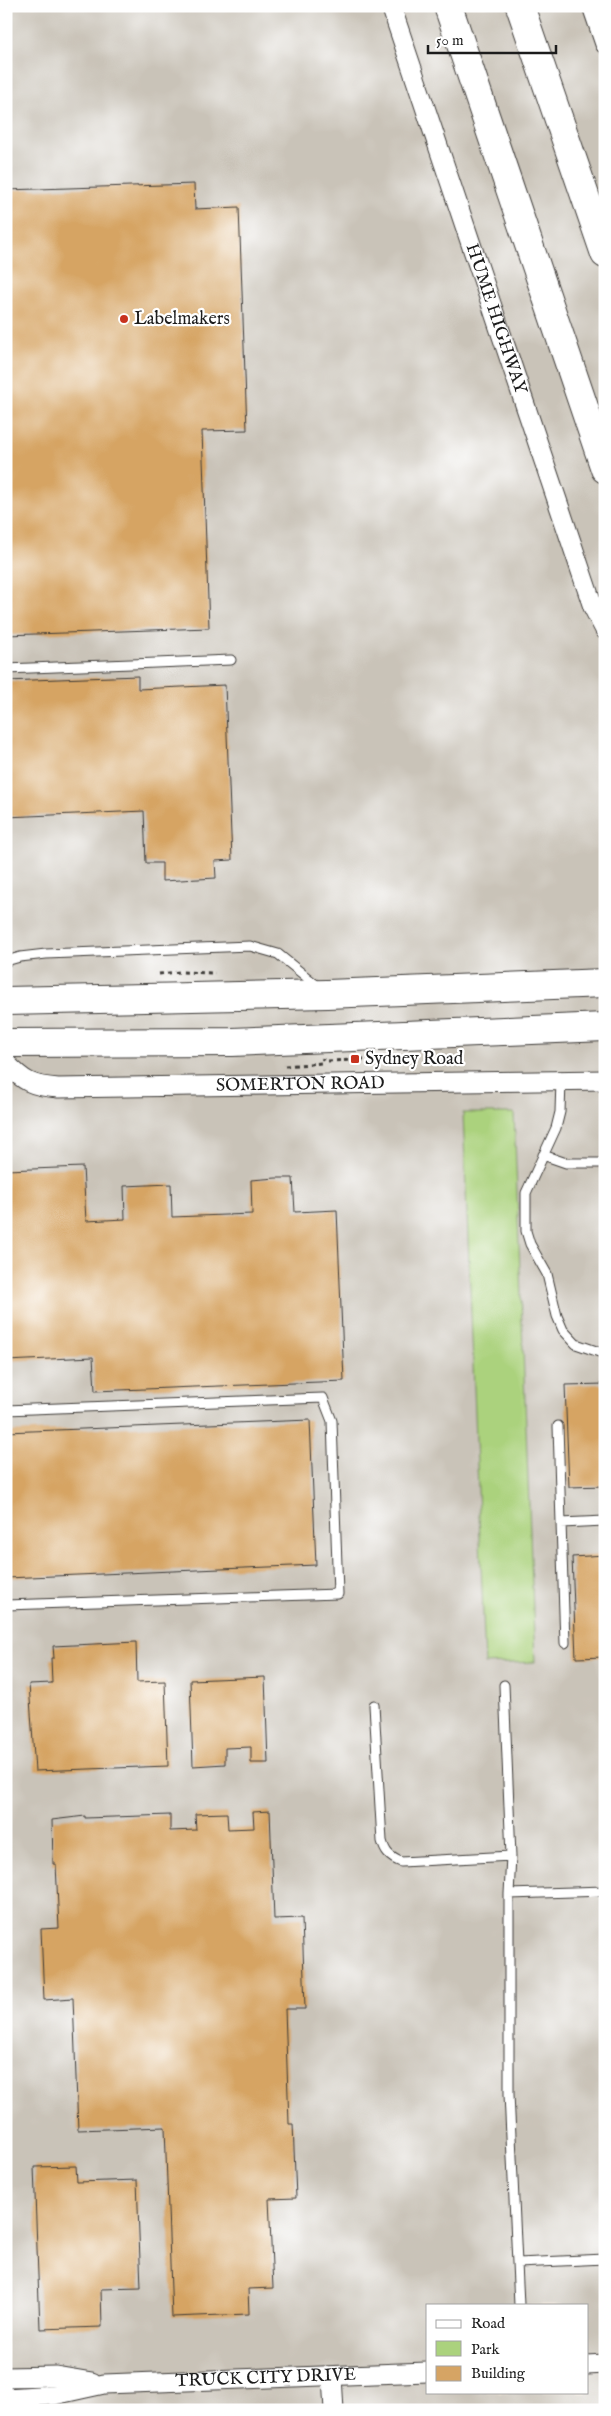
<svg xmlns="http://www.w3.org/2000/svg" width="611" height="2416" viewBox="0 0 611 2416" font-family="'IM FELL English',serif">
	<rect width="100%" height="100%" fill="#fff"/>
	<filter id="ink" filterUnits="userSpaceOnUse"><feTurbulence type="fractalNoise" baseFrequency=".02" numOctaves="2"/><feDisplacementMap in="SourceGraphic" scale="10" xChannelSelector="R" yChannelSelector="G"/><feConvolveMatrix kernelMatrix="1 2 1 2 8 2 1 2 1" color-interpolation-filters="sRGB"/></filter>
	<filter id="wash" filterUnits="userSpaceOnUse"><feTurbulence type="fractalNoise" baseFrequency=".0096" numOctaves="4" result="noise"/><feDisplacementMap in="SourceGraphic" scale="20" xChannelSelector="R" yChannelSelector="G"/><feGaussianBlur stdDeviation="1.12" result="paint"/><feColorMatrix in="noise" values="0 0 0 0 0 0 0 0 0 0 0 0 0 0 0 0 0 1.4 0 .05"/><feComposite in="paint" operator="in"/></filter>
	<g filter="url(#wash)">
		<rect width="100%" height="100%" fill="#f8e6d2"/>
		<path fill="#c9c3b8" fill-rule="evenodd" d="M6 6H605V2410H6ZM427 2305H587V2392H427Z"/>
		<path fill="#abd27d" stroke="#64774c" d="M463 1113H514L535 1662 485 1664Z"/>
		<g id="blocks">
			<path fill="#d6a464" d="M194 184 195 209 239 207 247 430 202 431 209 628 6 635V190Z
				M138 676V689L225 685 232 860 215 861 216 878 162 881V863H146L144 811 6 817V681Z
				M83 1167 86 1221 125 1219 124 1186 171 1184 172 1217 252 1214 251 1180 276 1178H293L295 1212 337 1210 344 1381 95 1391 93 1357 6 1361V1170Z
				M605 1384V1486L569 1487 565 1385Z
				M310 1420 316 1565 6 1578V1432Z
				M605 1555V1657L576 1658 572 1557Z
				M136 1642 137 1682 165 1681 168 1766 35 1771 29 1684 52 1683 51 1658H54L53 1646Z
				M265 1677 268 1763H251V1747L225 1748V1764L193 1766 190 1680Z
				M270 1811 274 1919 302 1918 305 2009H285L289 2124H293L296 2198 269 2199 273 2288 248 2289 249 2314 172 2317 165 2127 78 2130 73 1998 44 2000 41 1929 59 1928 56 1864H53L52 1820 85 1816V1818L170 1815V1831L196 1830 195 1814 227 1813 228 1829 254 1828 253 1812Z
				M76 2166 77 2182 137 2180 141 2288 101 2289 102 2327 40 2329 34 2167Z"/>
		</g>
	</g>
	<g filter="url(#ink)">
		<use href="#blocks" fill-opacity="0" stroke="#3d3a37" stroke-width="1"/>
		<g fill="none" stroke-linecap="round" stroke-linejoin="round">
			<defs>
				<path id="lane" d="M6 669 231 660
					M6 961 20 957 46 954 250 946 278 954 320 988
					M561 1081 560 1112 556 1128 526 1193V1231L530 1244 547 1274 557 1316 563 1330 576 1344 605 1354
					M543 1155 566 1163H605
					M6 1410 323 1398 332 1421 338 1594 6 1605
					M558 1426 561 1523 605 1521
					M561 1523 565 1643
					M504 1685 511 1856 509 1894V2094L519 2305
					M374 1705 382 1841C385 1852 389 1857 401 1862L511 1856
					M509 1894 605 1891
					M518 2263 605 2259"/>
				<g id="street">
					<path id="s1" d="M391 6 593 607 605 630"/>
					<path d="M592 6 605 44"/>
					<path id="s2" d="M6 1063C24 1082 32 1086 58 1088L605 1080"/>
					<path d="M587 2365 605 2364"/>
					<path d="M6 2377 56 2376 92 2382"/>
					<path d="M332 2377 334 2410"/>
					<path id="s3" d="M6 2398 54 2395 104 2384 427 2372"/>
				</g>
				<path id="primary" d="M6 1001 327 994 605 983
					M6 1043 232 1042 605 1027"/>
				<path id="highway" d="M448 6 605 469
					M520 6 605 254"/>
			</defs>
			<use href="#lane" stroke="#3d3a37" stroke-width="11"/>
			<use href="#street" stroke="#3d3a37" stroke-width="21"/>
			<use href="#primary" stroke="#3d3a37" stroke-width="30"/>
			<use href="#highway" stroke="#3d3a37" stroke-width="30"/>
			<path stroke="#3d3a37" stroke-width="3" stroke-dasharray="4 4" stroke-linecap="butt" d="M159 974 180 972 215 973
				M328 1061 382 1059
				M285 1066 322 1063 323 1058"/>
			<use href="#lane" stroke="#fff" stroke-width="9"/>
			<use href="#street" stroke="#fff" stroke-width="19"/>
			<use href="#primary" stroke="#fff" stroke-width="28"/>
			<use href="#highway" stroke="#fff" stroke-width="28"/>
		</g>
	</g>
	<g fill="#c8321e" stroke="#fff" stroke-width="2">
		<circle cx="124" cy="319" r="5"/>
		<rect x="350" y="1054" width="10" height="10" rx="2.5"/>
	</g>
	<g text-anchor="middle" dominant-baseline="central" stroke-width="4.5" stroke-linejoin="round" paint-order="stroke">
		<g font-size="18" fill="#1c1c1c" stroke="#fff" text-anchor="start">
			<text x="134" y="319">Labelmakers</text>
			<text x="365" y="1059">Sydney Road</text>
		</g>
		<g font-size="18" fill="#1c1c1c" stroke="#fff">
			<text stroke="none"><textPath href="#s1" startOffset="330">HUME HIGHWAY</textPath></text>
			<text stroke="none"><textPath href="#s2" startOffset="302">SOMERTON ROAD</textPath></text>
			<text stroke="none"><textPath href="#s3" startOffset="261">TRUCK CITY DRIVE</textPath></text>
		</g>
	</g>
	<rect width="611" height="2416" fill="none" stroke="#fff" stroke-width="25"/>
	<rect x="426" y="2304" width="162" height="90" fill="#ffffff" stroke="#a4a4a4"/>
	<rect x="436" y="2320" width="25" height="8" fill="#ffffff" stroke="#a4a4a4"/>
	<text x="471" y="2328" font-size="15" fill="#1c1c1c">Road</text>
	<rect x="436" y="2341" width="25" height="15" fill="#abd27d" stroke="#a4a4a4"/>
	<text x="471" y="2354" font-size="15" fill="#1c1c1c">Park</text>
	<rect x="436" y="2366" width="25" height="15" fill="#d6a464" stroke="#a4a4a4"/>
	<text x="471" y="2378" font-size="15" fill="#1c1c1c">Building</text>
	<path d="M428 45v8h128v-8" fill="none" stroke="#1c1c1c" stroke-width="2.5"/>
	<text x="436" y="45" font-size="15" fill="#1c1c1c" stroke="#ffffff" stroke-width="4" paint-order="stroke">50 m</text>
</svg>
